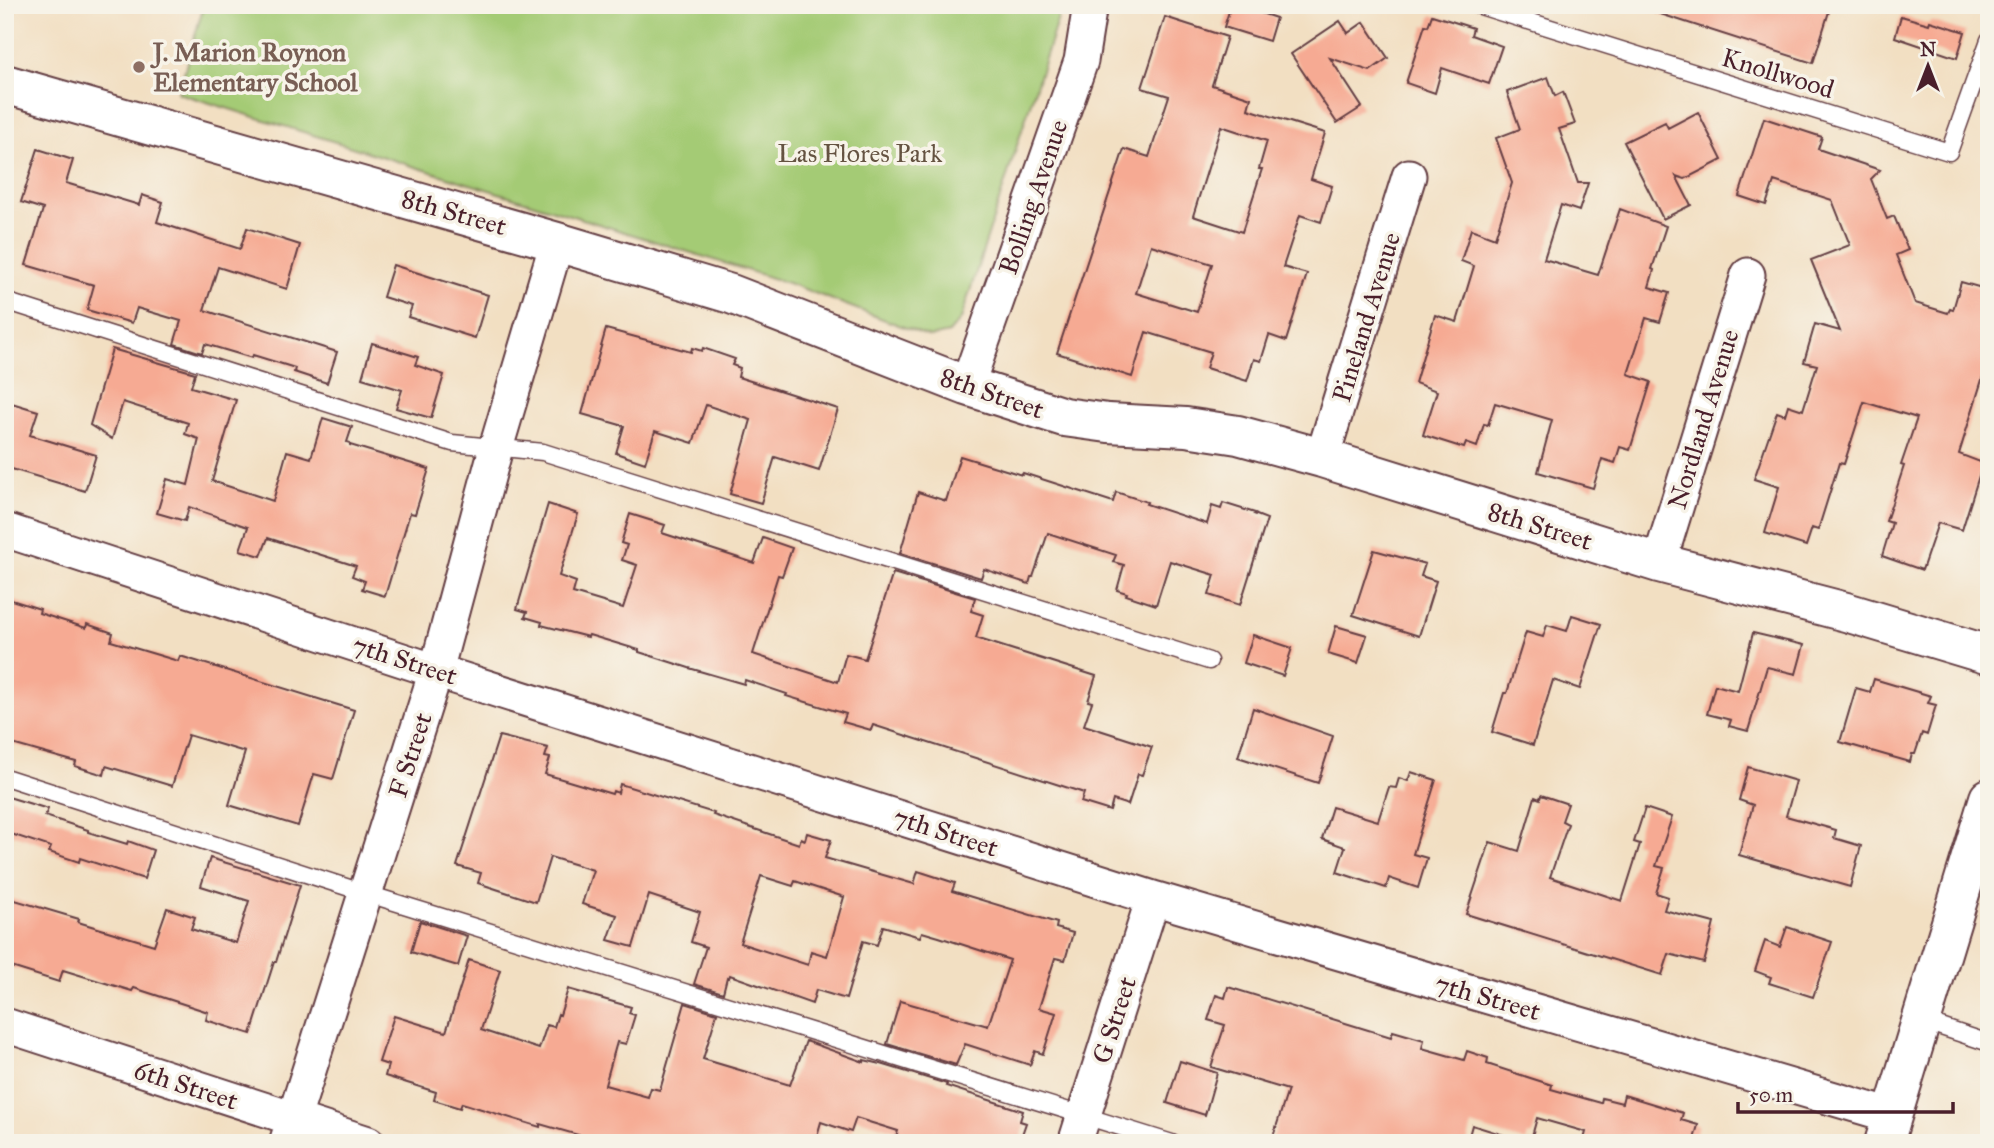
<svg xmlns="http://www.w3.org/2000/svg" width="1994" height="1148" viewBox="0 0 1994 1148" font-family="'IM FELL Great Primer',serif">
	<rect width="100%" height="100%" fill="#f7f3e8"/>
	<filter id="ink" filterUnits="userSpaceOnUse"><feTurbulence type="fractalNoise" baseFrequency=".0143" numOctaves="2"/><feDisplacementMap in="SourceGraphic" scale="14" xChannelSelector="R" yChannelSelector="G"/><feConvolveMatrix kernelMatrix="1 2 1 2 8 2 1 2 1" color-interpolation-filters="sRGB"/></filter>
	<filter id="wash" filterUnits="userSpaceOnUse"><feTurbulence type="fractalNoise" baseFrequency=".00686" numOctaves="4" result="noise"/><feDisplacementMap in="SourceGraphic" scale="28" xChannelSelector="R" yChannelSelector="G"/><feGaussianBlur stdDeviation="1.57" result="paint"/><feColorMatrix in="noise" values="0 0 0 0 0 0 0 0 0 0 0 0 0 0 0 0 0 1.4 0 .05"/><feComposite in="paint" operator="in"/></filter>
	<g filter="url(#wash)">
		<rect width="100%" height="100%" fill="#f2dfc2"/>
		<path fill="#a4cb75" stroke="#777550" stroke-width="2" d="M204 5H1060L1058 18 961 319 949 333 930 337 788 283 178 93Z"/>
		<g id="blocks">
			<path fill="#f6aa93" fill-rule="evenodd" d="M1231 5H1237L1276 18 1269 41 1224 27Z
				M1649 5H1831L1813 63 1648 10Z
				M1432 15 1473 28 1471 35 1502 46 1489 84 1442 68 1435 93 1406 83 1425 25 1428 26Z
				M1901 16 1929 24 1930 21 1965 32 1957 58 1895 37Z
				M1165 17 1227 37 1212 85 1251 98 1248 109 1325 133 1311 179 1332 186 1321 222 1300 215 1283 267 1307 274 1286 341 1269 335 1261 361 1254 359 1247 381 1206 368 1211 352 1146 332 1132 377 1057 353 1124 149 1149 157 1169 96 1142 88ZM1221 126 1267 141 1259 169H1262L1242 232 1193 216ZM1151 245 1212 264 1197 312 1136 293Z
				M1340 21 1348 33 1364 22 1388 58 1370 71 1330 58 1362 107 1337 123 1291 54Z
				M1548 77 1555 96 1563 92 1575 124 1559 129 1578 183H1588L1579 211 1561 205 1544 259 1598 275 1620 209 1666 226 1652 269 1654 270 1649 287 1669 293 1660 322 1646 318 1628 374 1651 382 1630 450 1620 447 1615 463 1602 459 1593 488 1538 472 1552 420 1495 403 1488 425 1484 424 1477 447 1466 443 1464 448 1423 435 1437 391 1415 383 1435 315 1457 322 1474 266 1461 261 1471 229 1495 238 1512 183 1496 138 1520 129 1507 92Z
				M1698 112 1722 160 1685 179 1676 176 1691 205 1663 219 1624 142 1665 122 1668 128Z
				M1764 118 1822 137 1818 149 1880 170 1871 179 1887 219 1894 216 1908 250 1896 255 1915 303 1948 313 1950 309 1953 310 1961 282 1989 290V357L1959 454 1983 463 1962 530 1938 523 1922 570 1882 556 1892 523 1886 521 1904 466 1901 465 1917 418 1864 402 1844 464 1839 463 1818 530 1812 528 1806 546 1765 533 1779 487 1754 479 1777 412 1785 415 1788 405 1803 410 1817 365 1804 362 1815 324 1840 331 1811 260 1850 245 1832 200 1774 181 1766 205 1739 196Z
				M38 149 73 160 66 183 139 205 142 195 163 202 157 222 240 249 247 228 300 245 287 289 218 267 204 310 337 352 327 383 294 372 295 368 253 355 252 358 205 344 202 353 174 344 181 321 137 308 132 323 87 310 94 285 26 265 43 209 21 202Z
				M393 265 488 295 475 338 408 317 412 306 383 297Z
				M606 329 691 352 692 348 702 351 703 348 735 359 732 365 740 368 738 377 838 409 819 471 775 457 761 503 730 494 751 420 706 405 693 443 655 431 645 463 616 453 624 426 582 414Z
				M372 343 418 357 415 365 444 375 431 418 396 408 402 390 362 378Z
				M112 349 195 373 191 387 236 400 212 481 273 501 287 451 311 458 323 418 352 427 347 442 350 443V445L429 469 415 514 410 513 385 596 362 589 365 581 352 576 356 566 268 538 261 556 240 550 248 527 189 507 185 521 157 513 167 479 188 485 199 439 185 434 188 423 123 402 112 439 90 425Z
				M5 401 38 411 30 435 96 455 85 491 5 467Z
				M960 456 1022 475 1023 473 1113 502 1116 492 1147 502 1146 504 1207 524 1212 506 1221 509 1223 503 1255 513 1254 514 1267 519 1240 605 1209 595 1215 575 1170 561 1156 605 1126 595 1127 593 1117 590 1124 565 1113 562 1116 555 1048 533 1033 577H1031L1029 584 984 569 981 578 900 553 918 492 946 501Z
				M548 504 578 514 559 576 576 582 573 593 623 608 637 565 622 560 627 545 621 543 630 514 665 525 662 533 754 563 763 538 792 548 782 576 778 575 753 654 838 682 846 654 865 659 893 573 975 598 971 611 983 615 976 638 1096 676 1088 701 1092 702 1084 725 1152 747 1142 775 1138 774 1128 805 1113 800 1110 811 1081 802 1084 793 873 725 871 730 843 722 846 714 786 696 787 694 745 680 744 684 689 668 639 652V650L589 635 588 637 541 625 542 622 525 617 527 612 517 609Z
				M1374 550 1425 564 1421 576 1436 581 1419 636 1353 615Z
				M5 598 40 609 39 613 86 628 87 624 113 633 111 641 178 661 180 656 354 710 333 779 314 774 298 826 229 805 245 752 188 735 172 786 106 766 104 775 75 766 76 762 5 742Z
				M1572 615 1601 624 1580 689 1553 680 1533 745 1492 732 1504 693H1507L1526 632 1543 637 1547 625 1567 631Z
				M1336 626 1367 635 1358 663 1328 654Z
				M1753 633 1804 645 1796 674 1767 667 1748 731 1729 726 1731 720 1707 714 1715 685 1738 691Z
				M1253 635 1292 648 1283 676 1244 663Z
				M1874 679 1931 696 1928 703 1936 705 1927 735 1922 733 1915 754H1912L1910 762 1840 742 1856 688 1870 692Z
				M1253 708 1333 736 1318 783 1238 757Z
				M499 736 548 748 545 757 550 758 545 774 612 794 613 791 618 793 620 784 714 813 713 815 799 844 801 838 805 840 807 833 831 840 825 858 914 884 918 871 955 883 952 891 1057 923 1056 928 1073 933 1065 960 1055 958 1039 1008 1056 1013 1043 1054 1035 1051 1030 1065 965 1044 956 1065 887 1044 900 1001 988 1026 1010 960 939 937 922 932 920 937 883 926 877 945 863 941 846 999 816 990 812 1004 730 975 729 978 727 977 723 993 694 984 706 947 691 942 700 912 649 895 633 947 608 940 617 915 582 904 593 870 550 857 536 902 478 883 481 873 457 866ZM761 876 793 886 795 881 844 897 827 956 811 951 808 965 740 943Z
				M1748 767 1796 781 1786 816 1836 830 1834 838 1861 846 1850 887 1739 855 1753 805 1739 800Z
				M1411 772 1436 780 1413 854 1427 858 1418 888 1389 878 1386 888 1337 872 1345 847 1322 839 1332 807 1378 821 1389 787 1396 788 1399 778 1408 781Z
				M1541 795 1568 804 1562 821 1568 824 1550 877 1622 901 1640 844 1634 842 1645 808 1672 817 1656 866 1664 868 1656 893 1668 897 1664 910 1714 923 1704 963 1669 954 1662 975 1466 914 1490 842 1519 851 1535 797 1540 799Z
				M5 796 48 809 45 816 88 830V832L127 844 128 841 153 850 144 879 80 858 79 862 49 852 51 847 5 832Z
				M210 858 300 885 276 962H274L251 1034 206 1020 208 1012 134 988 132 991 63 970 59 982 5 965V897L79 919 78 922 154 945 167 908 195 917 191 929 236 943 249 901 201 886Z
				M420 921 467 936 458 966 411 952Z
				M1787 927 1832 942 1813 997 1769 983 1771 977 1755 971 1765 941 1780 947Z
				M469 960 500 970 481 1030 539 1049 547 1025 554 1027 558 1014 560 1015 568 989 631 1007 629 1013 635 1015 626 1044 617 1042 605 1085 648 1097 651 1088 660 1090 685 1003 717 1013 703 1059 790 1085 806 1041 864 1062V1060L881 1064 947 1084 946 1086 1023 1111 1020 1121 1026 1123 1019 1143H894L898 1131 856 1118 851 1132 821 1122 815 1143H606L540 1124V1127L462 1103 460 1108 434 1100 436 1092 385 1076 388 1065 379 1062 394 1016 446 1032Z
				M1228 987 1391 1037 1393 1031 1424 1040 1422 1048 1464 1060 1467 1051 1488 1058 1487 1064 1552 1085 1551 1089 1601 1103 1602 1098 1622 1103 1624 1095 1683 1113 1681 1120 1698 1125 1693 1143H1583L1586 1132 1537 1118 1532 1136 1528 1135 1526 1142 1472 1125 1467 1143H1271L1288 1090 1211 1067 1225 1025 1208 1020 1216 995 1225 998Z
				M1180 1061 1217 1073 1205 1115 1167 1103Z"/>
		</g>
	</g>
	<g filter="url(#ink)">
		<use href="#blocks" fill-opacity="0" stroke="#633c42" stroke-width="2"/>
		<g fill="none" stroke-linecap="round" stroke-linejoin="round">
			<defs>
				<path id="lane" d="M1477 5 1949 152 1989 40
					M5 301 452 443 543 452 1209 661
					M5 777 365 893 1172 1143
					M1920 1020 1989 1043"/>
				<path id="street" d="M967 386 1081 61 1090 5
					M1322 458 1409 176
					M5 530 436 671 1153 898 1892 1116
					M1659 563 1748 275
					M5 1025 368 1143
					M286 1143 436 671 496 448 557 242
					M1075 1143 1153 898"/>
				<path id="secondary" d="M5 84 557 242 731 294 967 386 1064 417 1108 423 1186 427 1238 435 1322 458 1659 563 1846 612 1989 655
					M1884 1143 1989 798"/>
			</defs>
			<use href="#lane" stroke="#633c42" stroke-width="19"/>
			<use href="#street" stroke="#633c42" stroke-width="37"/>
			<use href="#secondary" stroke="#633c42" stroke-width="42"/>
			<use href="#lane" stroke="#fff" stroke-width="16"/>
			<use href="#street" stroke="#fff" stroke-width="33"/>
			<use href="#secondary" stroke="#fff" stroke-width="38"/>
		</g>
	</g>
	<circle fill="#8d6e63" stroke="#f7f3e8" stroke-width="2.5" cx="139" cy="67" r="7"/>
	<g text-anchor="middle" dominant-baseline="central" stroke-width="7" stroke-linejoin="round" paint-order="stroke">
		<g font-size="26" font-weight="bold" fill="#785e54" stroke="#f7f3e8" text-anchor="start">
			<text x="153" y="52">J. Marion Roynon<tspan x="153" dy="30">Elementary School</tspan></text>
		</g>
		<g font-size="26" fill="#4a1f2b" stroke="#f7f3e8">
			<text transform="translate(1778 73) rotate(17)">Knollwood</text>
			<text transform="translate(1033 197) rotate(-71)">Bolling Avenue</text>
			<text transform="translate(454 212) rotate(16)">8th Street</text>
			<text transform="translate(1366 317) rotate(-73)">Pineland Avenue</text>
			<text transform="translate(992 393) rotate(19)">8th Street</text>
			<text transform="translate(1703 419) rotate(-73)">Nordland Avenue</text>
			<text transform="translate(1540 526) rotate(17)">8th Street</text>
			<text transform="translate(405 660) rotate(18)">7th Street</text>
			<text transform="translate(410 755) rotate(-72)">F Street</text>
			<text transform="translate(946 832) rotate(18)">7th Street</text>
			<text transform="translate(1488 997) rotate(16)">7th Street</text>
			<text transform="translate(1114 1020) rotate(-72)">G Street</text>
			<text transform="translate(186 1085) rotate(18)">6th Street</text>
		</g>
		<g font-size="26" fill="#655341" stroke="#f7f3e8">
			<text x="860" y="153">Las Flores Park</text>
		</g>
	</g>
	<rect width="1994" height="1148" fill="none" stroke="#f7f3e8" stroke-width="28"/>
	<g transform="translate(1928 66)" stroke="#f7f3e8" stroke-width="5" paint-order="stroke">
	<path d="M0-5L12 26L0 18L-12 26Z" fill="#4a1f2b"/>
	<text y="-10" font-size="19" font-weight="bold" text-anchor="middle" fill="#4a1f2b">N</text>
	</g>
	<path d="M1738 1102v10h215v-10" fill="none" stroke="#4a1f2b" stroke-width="3.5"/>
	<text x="1749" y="1102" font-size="21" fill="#4a1f2b" stroke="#f7f3e8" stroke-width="5" paint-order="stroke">50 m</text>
</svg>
